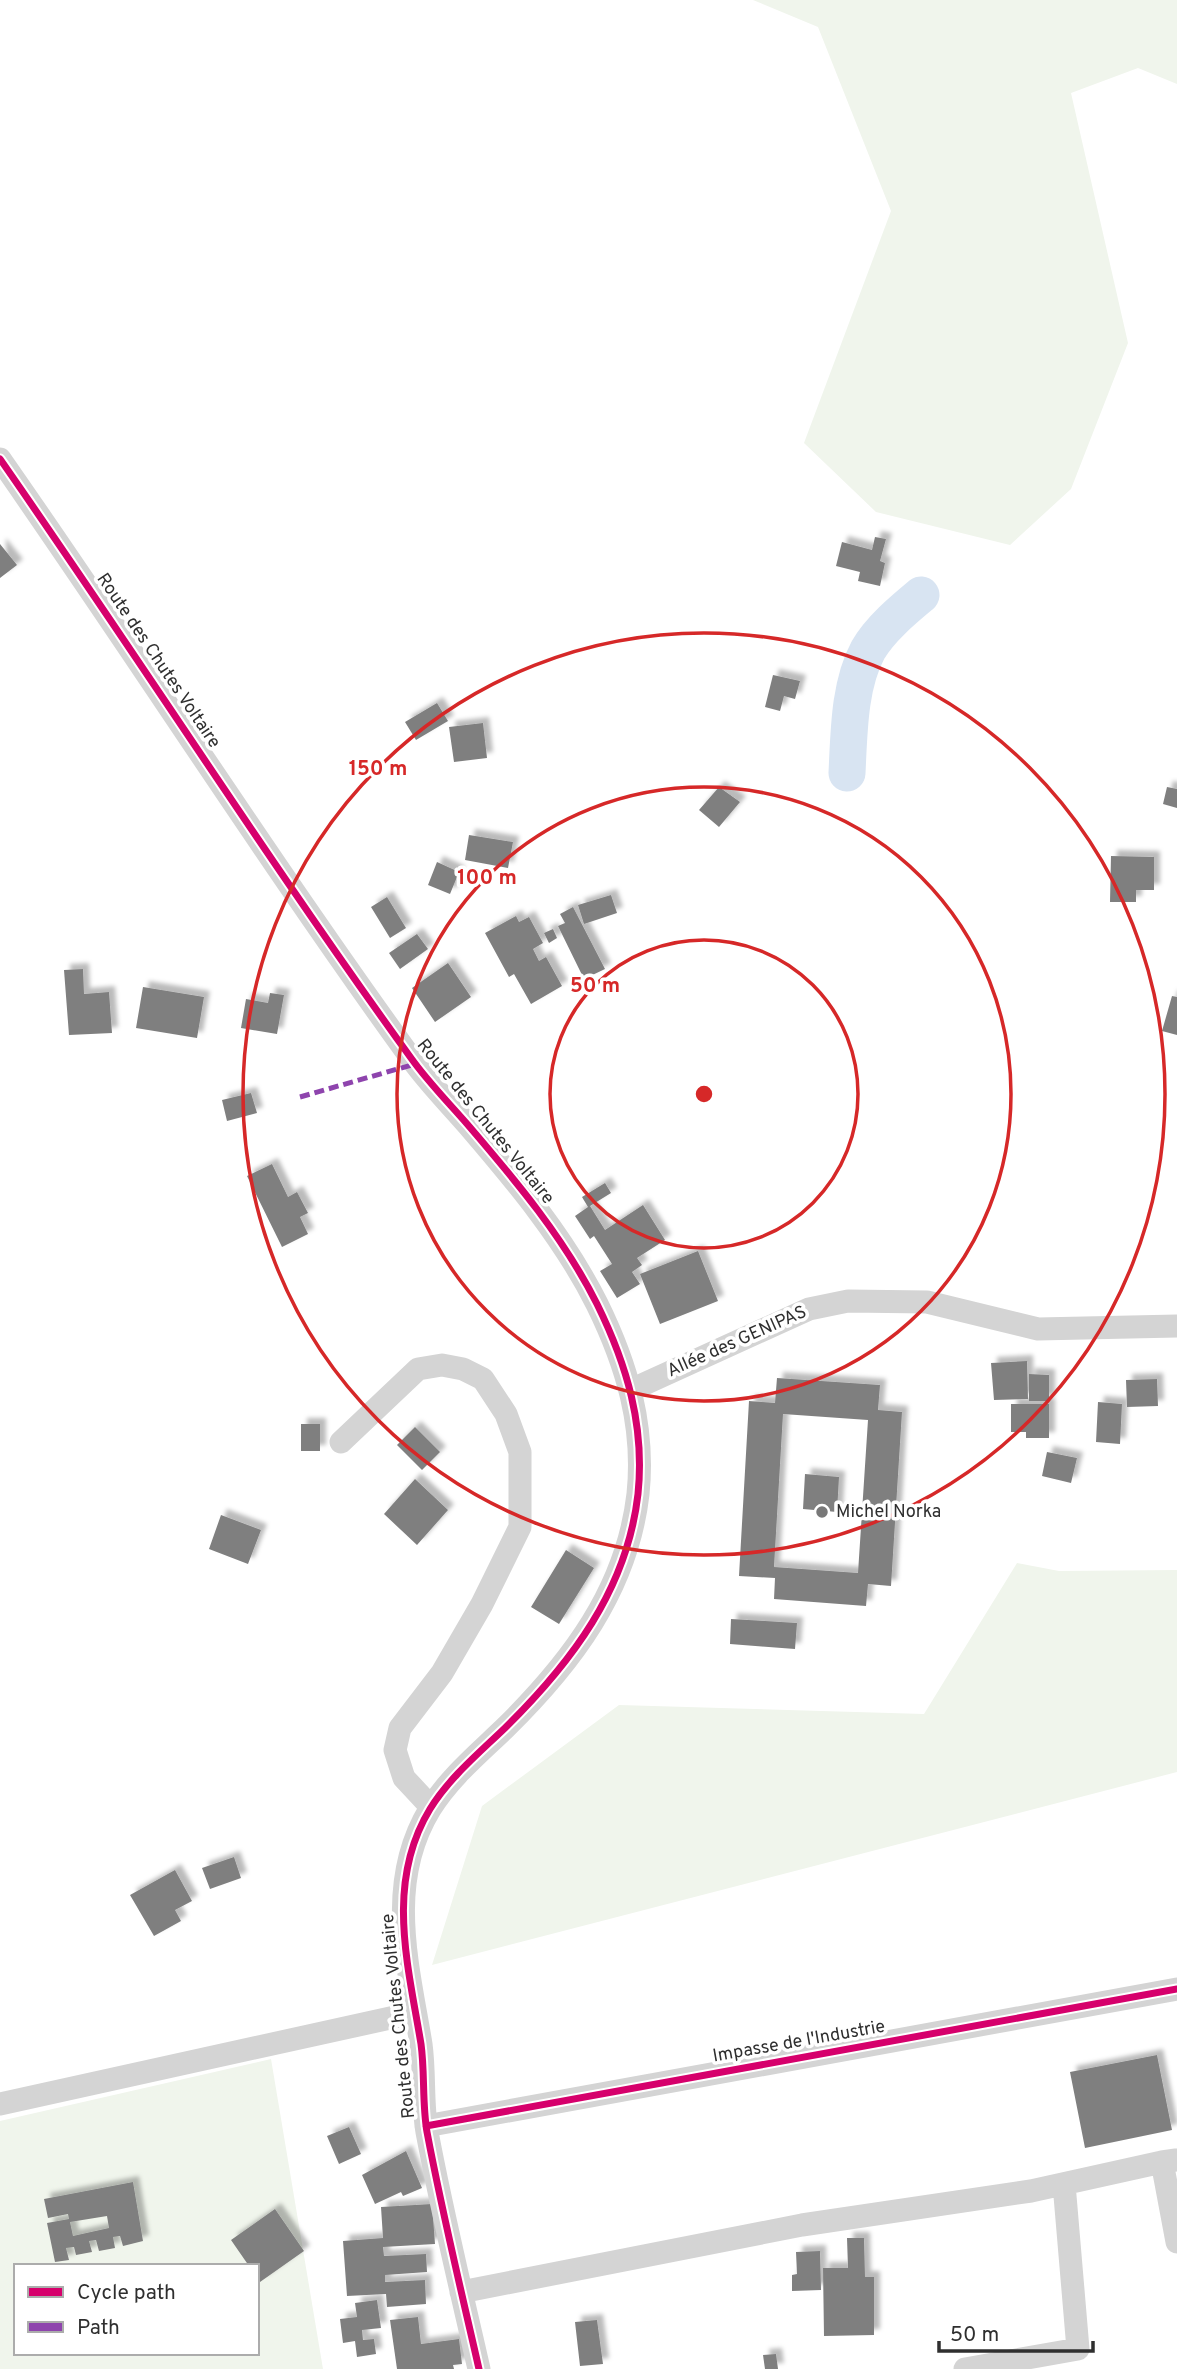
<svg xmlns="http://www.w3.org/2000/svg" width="1177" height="2369" viewBox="0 0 1177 2369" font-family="Overpass,sans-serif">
	<defs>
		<filter id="shadow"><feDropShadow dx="6" dy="-6" stdDeviation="2" flood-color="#0004"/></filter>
	</defs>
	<rect width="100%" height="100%" fill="#fff"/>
	<path fill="#f0f5ec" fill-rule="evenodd" d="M753 0H1177V84L1138 68 1071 93 1128 343 1071 489 1010 545 876 512 804 443 891 211 818 27Z
		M1017 1563 1059 1571 1177 1570V1772L432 1965 482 1806 619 1705 924 1714Z
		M271 2059 323 2369H0V2121ZM16 2266H257V2353H16Z"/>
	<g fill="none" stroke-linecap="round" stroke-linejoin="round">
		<path stroke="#d8e4f2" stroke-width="37" d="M847 773C849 733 849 685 868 650 880 629 903 610 921 595"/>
	</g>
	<path fill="#7f7f7f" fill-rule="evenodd" filter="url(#shadow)" d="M875 537 886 539 880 561 885 563 880 586 858 581 860 572 836 566 842 542 872 550Z
		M0 544 17 565 0 578Z
		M773 675 800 681 795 699 784 696 780 711 765 707Z
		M437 703 448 721 416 740 405 722Z
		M483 723 487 758 454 762 449 727Z
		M719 787 740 802 719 827 699 810Z
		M1167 787 1177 789V808L1163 804Z
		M469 835 513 842 508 868 465 860Z
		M1111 856 1154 857V890H1136V902H1110Z
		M437 862 459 872 450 894 428 885Z
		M611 895 617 913 584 924 578 905Z
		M387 897 406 928 390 938 371 907Z
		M573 907 605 969 584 979 558 926 565 923 560 914Z
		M516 916 519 922 529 917 543 943 533 949 539 961 546 957 562 986 531 1004 514 974 509 977 485 933Z
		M553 929 557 938 549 943 544 933Z
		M417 934 428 949 400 969 389 953Z
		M448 963 471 997 435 1022 412 988Z
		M83 969 84 994 109 992 112 1033 69 1035 64 970Z
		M143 987 204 997 197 1038 136 1028Z
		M270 993 284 995 277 1034 241 1028 246 999 268 1003Z
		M1172 996 1177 997V1035L1162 1031Z
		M251 1093 257 1113 227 1121 222 1100Z
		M272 1164 288 1197 297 1192 308 1213 300 1217 308 1234 282 1247 247 1176Z
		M605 1183 611 1193 590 1206 605 1230 643 1205 665 1240 637 1258 642 1265 632 1272 640 1284 617 1298 600 1271 612 1264 594 1236 590 1239 575 1216 588 1207 582 1197Z
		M698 1251 718 1301 660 1324 640 1274Z
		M1027 1361 1028 1399 994 1400 991 1363Z
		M1029 1374 1049 1375V1401H1029Z
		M777 1378 880 1385 878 1410 902 1412 891 1586 868 1584 866 1606 774 1599 775 1578 739 1576 749 1401 775 1403ZM783 1414 868 1420 858 1573 774 1567Z
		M1157 1379 1158 1406 1127 1407 1126 1380Z
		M1098 1402 1122 1404 1120 1444 1096 1442Z
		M1011 1404H1049V1438H1026V1432H1011Z
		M301 1424H320V1451H301Z
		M415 1427 440 1452 422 1470 397 1445Z
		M1047 1452 1077 1458 1071 1483 1042 1476Z
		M805 1474 839 1477 837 1512 803 1509Z
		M415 1479 448 1510 417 1545 384 1514Z
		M221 1515 261 1530 248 1564 209 1549Z
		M566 1550 594 1568 559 1624 531 1607Z
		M731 1619 797 1623 795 1649 730 1644Z
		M234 1857 241 1878 210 1889 202 1868Z
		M175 1870 192 1901 175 1910 181 1921 154 1936 130 1895Z
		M1157 2055 1172 2130 1085 2148 1070 2072Z
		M349 2127 361 2154 339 2164 327 2136Z
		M406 2151 422 2188 403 2196 401 2192 375 2204 362 2175Z
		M133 2182 143 2241 123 2246 120 2236 113 2237 115 2248 99 2251 96 2240 89 2241 92 2252 76 2255 74 2247 66 2248 69 2260 55 2262 47 2223 69 2219 68 2214 48 2218 44 2199ZM107 2216 109 2228 73 2236 70 2222Z
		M432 2204 435 2244 383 2247 384 2256 426 2254 427 2272 385 2275V2282L425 2280 426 2304 387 2307 386 2294 347 2296 343 2241 383 2238 381 2207Z
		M275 2209 304 2251 260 2282 257 2266H249L231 2240Z
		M847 2238H864L865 2277H874V2335L824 2336 823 2268H848Z
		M820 2251 821 2290 792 2291V2275L797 2274 796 2252Z
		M377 2300 381 2328 362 2330 363 2340 374 2339 376 2354 357 2357 355 2341 343 2343 340 2319 357 2317 355 2303Z
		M418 2317 421 2344 459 2339 462 2364 453 2365 454 2369H397L390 2320Z
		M597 2320 603 2364 580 2366 575 2322Z
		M776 2354 778 2369H765L763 2355Z"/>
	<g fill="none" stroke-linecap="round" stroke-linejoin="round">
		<path stroke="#d4d4d4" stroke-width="23" d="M0 459C139 658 269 862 411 1058 428 1082 449 1103 468 1125 516 1181 564 1238 597 1304 627 1365 645 1426 638 1494 627 1590 571 1663 505 1728 479 1753 449 1778 430 1809 385 1883 408 1965 421 2044 425 2073 422 2103 427 2132 442 2212 461 2290 479 2369
			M631 1390 809 1309 848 1301 927 1302 1038 1329 1177 1326
			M341 1442 418 1369 442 1365 463 1369 483 1379 506 1414 520 1452V1527L482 1604 442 1673 400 1728 395 1750 404 1778 431 1807
			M0 2104 413 2013
			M426 2126 1177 1989
			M1176 2160 1162 2162 1177 2242
			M461 2292 802 2225 1031 2191 1162 2162
			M965 2369 1078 2349 1064 2184"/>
		<path stroke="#8e44ad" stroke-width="5" stroke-dasharray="10 5" stroke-linecap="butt" d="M300 1097 415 1064"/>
		<defs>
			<path id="cycleway" d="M0 459C139 658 269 862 411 1058 428 1082 449 1103 468 1125 516 1181 564 1238 597 1304 627 1365 645 1426 638 1494 627 1590 571 1663 505 1728 479 1753 449 1778 430 1809 385 1883 408 1965 421 2044 425 2073 422 2103 427 2132 442 2212 461 2290 479 2369
				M426 2126 1177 1989"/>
		</defs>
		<use href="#cycleway" stroke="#fff" stroke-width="11"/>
		<use href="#cycleway" stroke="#d6006c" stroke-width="7"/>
	</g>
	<g fill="none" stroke="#d62828" stroke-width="3.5">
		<circle cx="704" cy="1094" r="154"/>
		<circle cx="704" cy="1094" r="307"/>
		<circle cx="704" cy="1094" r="461"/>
	</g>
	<circle fill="#787878" stroke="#fff" stroke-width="2.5" cx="822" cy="1512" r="7"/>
	<g text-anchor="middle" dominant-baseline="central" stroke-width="7" stroke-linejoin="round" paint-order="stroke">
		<g font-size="18" fill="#2f2f2f" stroke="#fff">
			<text transform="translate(158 661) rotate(56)">Route des Chutes Voltaire</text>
			<text transform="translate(485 1122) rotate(51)">Route des Chutes Voltaire</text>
			<text transform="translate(737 1342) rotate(-24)">Allée des GENIPAS</text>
			<text transform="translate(399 2016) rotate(-96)">Route des Chutes Voltaire</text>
			<text transform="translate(799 2042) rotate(-10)">Impasse de l'Industrie</text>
		</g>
		<g font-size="18" fill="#2f2f2f" stroke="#fff" text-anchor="start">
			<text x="836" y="1512">Michel Norka</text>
		</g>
	</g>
	<circle cx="704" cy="1094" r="10" fill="#d62828" stroke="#fff" stroke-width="3.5"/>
	<g font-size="21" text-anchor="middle" font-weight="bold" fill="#d62828" stroke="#fff" stroke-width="7" stroke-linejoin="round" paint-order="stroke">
		<text x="378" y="775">150 m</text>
		<text x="487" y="884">100 m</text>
		<text x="595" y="992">50 m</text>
	</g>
	<rect x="14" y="2264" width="245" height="91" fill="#ffffff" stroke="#acacac" stroke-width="2"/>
	<rect x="28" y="2287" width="35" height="10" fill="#d6006c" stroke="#acacac" stroke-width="2"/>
	<text x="77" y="2299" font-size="21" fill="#2f2f2f">Cycle path</text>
	<rect x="28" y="2322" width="35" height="10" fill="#8e44ad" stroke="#acacac" stroke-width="2"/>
	<text x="77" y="2334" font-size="21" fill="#2f2f2f">Path</text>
	<path d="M939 2341v10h154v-10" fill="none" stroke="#2f2f2f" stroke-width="3.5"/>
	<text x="950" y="2341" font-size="21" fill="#2f2f2f" stroke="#ffffff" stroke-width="5" paint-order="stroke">50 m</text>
</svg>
